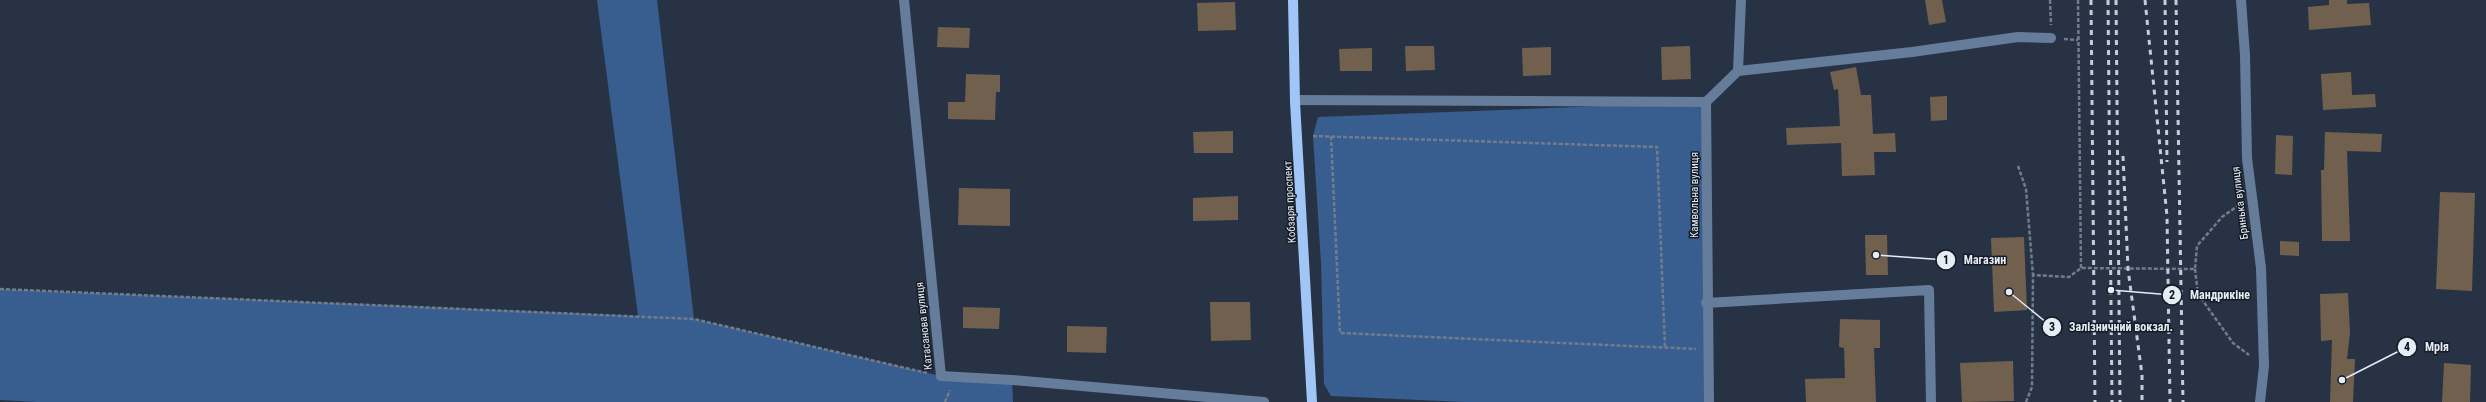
<svg xmlns="http://www.w3.org/2000/svg" width="2486" height="402" viewBox="0 0 2486 402" font-family="'Roboto Condensed',sans-serif">
	<rect width="100%" height="100%" fill="#273345"/>
	<path fill="#385d8f" d="M597 0H657L694 319 941 376 1012 380 1013 402H36L0 400V289L638 316Z
		M1706 102 1709 402H1464L1331 396 1324 384 1321 263 1313 136 1318 117Z"/>
	<path fill="#72604e" d="M1925 0H1942L1946 22 1929 25Z
		M2329 0H2347V4L2369 3 2371 25 2309 30 2308 7 2329 5Z
		M1235 2 1236 30 1198 31 1197 3Z
		M938 27 970 28 969 48 937 47Z
		M1405 46H1434L1435 70 1406 71Z
		M1690 46 1691 79 1662 80 1661 47Z
		M1551 47V75L1523 76 1522 48Z
		M1372 48V71H1340L1339 49Z
		M1856 67 1861 95H1871L1873 134 1895 133 1896 152H1874L1875 175 1842 176 1841 143 1787 145 1786 128 1840 126 1838 89 1834 90 1830 72Z
		M2351 72 2352 95 2375 94 2376 107 2323 110 2321 74Z
		M966 74 1000 75V92H996L995 120 948 119V102H965Z
		M1947 96V120L1931 121 1930 97Z
		M1233 131V153H1194L1193 132Z
		M2325 132 2382 134 2381 152 2347 151 2350 241H2322L2321 170H2324Z
		M2276 135 2293 136 2292 175 2275 174Z
		M959 188 1010 189V226L958 225Z
		M2440 192 2475 193 2472 291 2436 289Z
		M1238 196V220L1193 221V198Z
		M1865 235H1887L1888 275H1866Z
		M2024 237 2027 310 1994 312 1991 238Z
		M2280 241 2299 242V256L2280 255Z
		M2348 293 2350 333 2347 359H2355L2353 402H2330L2332 340 2321 341 2320 294Z
		M1210 302H1250L1251 340 1211 341Z
		M963 307 1000 308 999 329 963 328Z
		M1840 319 1880 320V348H1874L1876 402H1806L1805 379 1845 378 1844 348 1839 347Z
		M1067 326 1107 327 1106 353 1067 352Z
		M2013 361 2014 401 1962 402 1960 363Z
		M2444 363 2471 365 2470 402H2442Z"/>
	<g fill="none" stroke-linecap="round" stroke-linejoin="round">
		<path stroke="#727c8b" stroke-width="2.5" stroke-dasharray="4 2" stroke-linecap="butt" d="M2050 0 2051 25
			M2078 0 2081 268
			M2064 39 2078 40
			M1313 136 1657 147 1665 348
			M1331 136 1340 333 1696 349
			M2018 166 2026 189 2033 275
			M2195 269 2198 294 2233 343 2249 355
			M0 289 694 319 927 373
			M945 402 950 390
			M2026 402 2032 387 2033 275 2069 277 2081 268 2195 269 2197 246 2222 217 2239 205"/>
		<path stroke="#667c9b" stroke-width="10" d="M904 0 941 376 1012 380 1264 402
			M2241 0 2245 55 2247 158 2261 268 2264 366 2260 402
			M1738 71 1912 52 2018 37 2051 38
			M1295 100 1706 102
			M1706 303 1929 290 1931 402
			M1709 402 1706 102 1738 71 1741 0"/>
		<path stroke="#a0c5f7" stroke-width="10" d="M1293 0 1295 102 1312 402"/>
		<path stroke="#c5cdd9" stroke-width="3" stroke-dasharray="5 5" stroke-linecap="butt" d="M2091 0 2095 402
			M2108 0 2112 402
			M2116 0 2120 402
			M2145 0 2167 216 2170 402
			M2165 0 2167 162
			M2176 0 2183 402
			M2123 156 2128 269 2142 375V402"/>
	</g>
	<g text-anchor="middle" dominant-baseline="central" stroke-width="3" stroke-linejoin="round" paint-order="stroke">
		<g font-size="11" fill="#e4ecf7" stroke="#151b23">
			<text transform="translate(1694 195) rotate(-90)">Камвольна вулиця</text>
			<text transform="translate(1290 202) rotate(-93)">Кобзаря проспект</text>
			<text transform="translate(2240 203) rotate(-97)">Бринька вулиця</text>
			<text transform="translate(924 326) rotate(-96)">Катасанова вулиця</text>
		</g>
	</g>
	<path fill="none" stroke="#e4ecf7" stroke-width="1.5" d="M1876 255L1946 260M2111 290L2172 295M2009 292L2052 327M2342 380L2407 347"/>
	<g fill="#e4ecf7" stroke="#151b23" stroke-width="1.5">
		<circle cx="1876" cy="255" r="4"/>
		<circle cx="2111" cy="290" r="4"/>
		<circle cx="2009" cy="292" r="4"/>
		<circle cx="2342" cy="380" r="4"/>
		<circle cx="1946" cy="260" r="10"/>
		<circle cx="2172" cy="295" r="10"/>
		<circle cx="2052" cy="327" r="10"/>
		<circle cx="2407" cy="347" r="10"/>
	</g>
	<g font-size="12" text-anchor="middle" font-weight="bold" fill="#111">
		<text x="1946" y="264">1</text>
		<text x="2172" y="299">2</text>
		<text x="2052" y="331">3</text>
		<text x="2407" y="351">4</text>
	</g>
	<g font-size="12" text-anchor="middle" font-weight="bold" fill="#e4ecf7" stroke="#151b23" stroke-width="3" stroke-linejoin="round" paint-order="stroke">
		<text x="1985" y="264">Магазин</text>
		<text x="2220" y="299">Мандрикіне</text>
		<text x="2121" y="331">Залізничний вокзал.</text>
		<text x="2437" y="351">Мрія</text>
	</g>
</svg>
